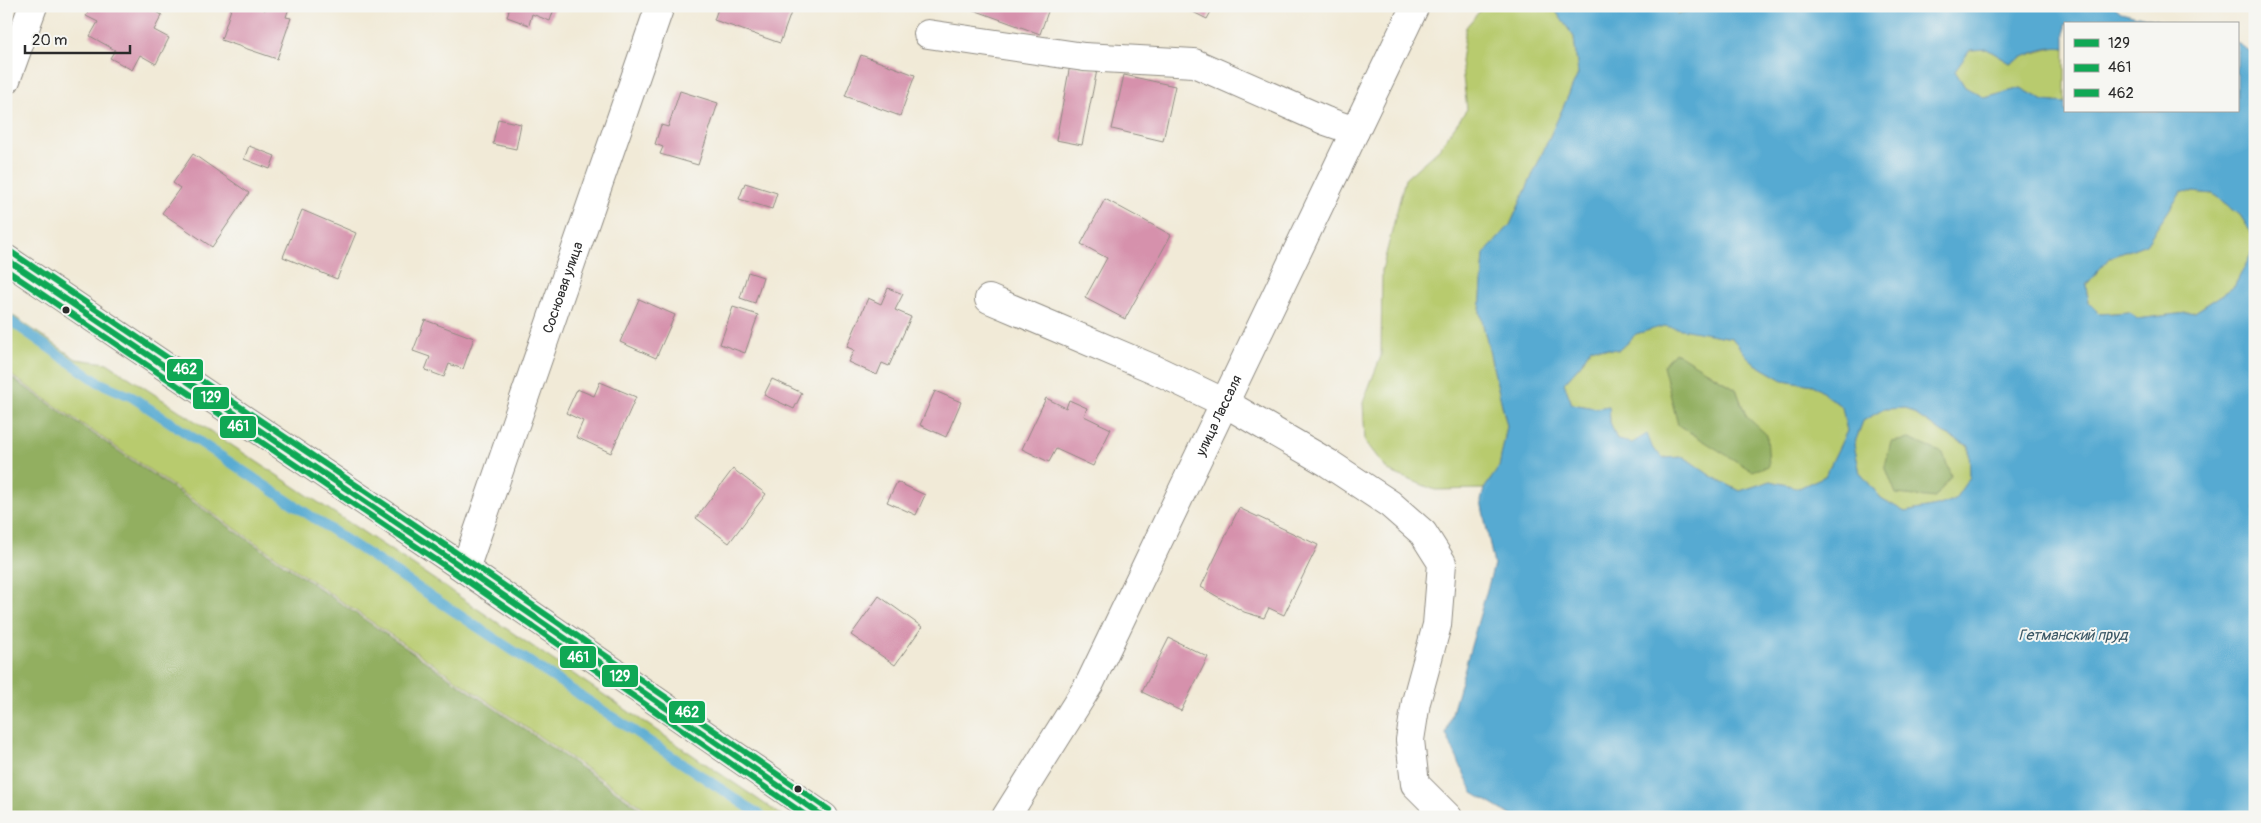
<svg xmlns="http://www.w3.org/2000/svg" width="2261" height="823" viewBox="0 0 2261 823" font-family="Pangolin,sans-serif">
	<rect width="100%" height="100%" fill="#f6f6f2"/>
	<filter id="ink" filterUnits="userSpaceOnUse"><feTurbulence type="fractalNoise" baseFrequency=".02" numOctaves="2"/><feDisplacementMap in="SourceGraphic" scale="10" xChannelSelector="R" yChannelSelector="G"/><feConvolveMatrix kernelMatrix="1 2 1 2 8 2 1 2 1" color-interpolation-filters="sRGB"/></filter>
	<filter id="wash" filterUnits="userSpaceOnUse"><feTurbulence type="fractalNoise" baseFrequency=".0096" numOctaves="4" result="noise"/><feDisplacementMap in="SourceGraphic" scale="20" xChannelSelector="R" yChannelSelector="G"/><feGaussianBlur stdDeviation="1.12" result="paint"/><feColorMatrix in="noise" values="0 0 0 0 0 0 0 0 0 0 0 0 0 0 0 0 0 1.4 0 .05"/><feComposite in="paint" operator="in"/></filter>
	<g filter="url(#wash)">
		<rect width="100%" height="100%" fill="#f1ead7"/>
		<path fill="#b8cb6e" stroke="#727b4c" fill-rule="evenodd" d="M1484 6H1557L1555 10 1574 37 1578 74 1510 225 1484 255 1480 312 1507 426 1499 468 1484 489 1435 490 1388 471 1365 441 1363 402 1381 356 1382 270 1405 179 1439 149 1467 109 1461 61 1466 27Z
			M1669 6H1706L1677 14Z
			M2056 47 2065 48V103L2044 101 2021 88 1985 98 1965 87 1955 71 1970 50 1987 49 2010 63 2027 55Z
			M2182 191 2213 194 2240 215 2255 238V247L2234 287 2195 312 2137 319 2130 312 2100 314 2088 302 2086 285 2109 258 2146 244Z
			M6 311 76 359 107 363 395 553 784 817H657L6 372Z
			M1664 325 1732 338 1752 362 1783 380 1813 385 1842 407 1847 431 1825 476 1799 488 1771 481 1740 491 1711 476 1684 457 1664 458 1653 449 1617 440 1610 422 1609 406 1595 408 1572 404 1564 383 1581 364 1591 347 1619 350 1636 334ZM1706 370 1736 389 1746 416Z
			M1906 408 1943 433 1969 446 1970 477 1954 500 1937 506 1905 512 1881 498 1860 473 1854 445 1863 421 1884 409Z"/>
		<path fill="#92af61" stroke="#5e6d46" d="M1675 352 1736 389 1746 416 1767 435 1769 466 1752 471 1678 425 1663 366Z
			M6 374 653 817H6Z
			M1909 439 1943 453 1951 476 1935 498 1896 494 1885 466 1891 442Z"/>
		<path fill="#56aad2" stroke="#406a7e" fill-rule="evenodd" d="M1557 6H1669L1677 14 1706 6H2114L2121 12 2172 24H2065V48C2047 45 2027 55 2010 63L1987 49 1970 50 1955 71 1965 87 1985 98 2021 88 2044 101 2065 103V111H2237V43L2255 54V238L2240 215 2213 194 2182 191 2146 244 2109 258 2086 285 2088 302 2100 314 2130 312 2137 319 2195 312 2234 287 2255 247V817H1514L1473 793 1446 734 1494 565 1481 501 1484 489 1499 467 1507 426 1480 312 1484 254 1510 225 1578 74 1574 37 1555 10ZM1664 326 1732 338 1752 362 1783 380 1813 385 1842 407 1847 431 1825 476 1799 488 1771 481 1740 491 1711 476 1684 457 1664 458 1653 449 1647 434 1632 443 1617 440 1610 422 1609 406 1595 408 1572 404 1564 383 1581 364 1591 347 1619 350 1636 334ZM1906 408 1943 433 1969 446 1970 477 1954 500 1937 506 1905 512 1881 498 1860 473 1854 445 1863 421 1884 409Z"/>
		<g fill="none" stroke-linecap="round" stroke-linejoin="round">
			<path stroke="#56aad2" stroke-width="10" d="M6 318 98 382 132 397 763 817"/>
		</g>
		<g id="blocks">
			<path fill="#d691ac" d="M92 6H146L162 15 154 30 169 38 156 64 140 55 132 70 110 58 115 50 90 36 98 22 86 16Z
				M232 6H255L265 10 266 6 289 8 286 17 291 18 277 59 221 40Z
				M510 6H555L550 21 532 14 529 25 507 17Z
				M719 6H792L793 7 780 43 714 20Z
				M867 6H879L878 10Z
				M963 6H1050L1040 34Z
				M1181 6H1214L1207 19Z
				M861 55 915 75 900 116 845 96Z
				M1070 65 1097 70 1082 145 1056 140Z
				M1124 75 1175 86 1163 141 1112 129Z
				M680 91 718 103 698 165 660 154 663 147 655 144 661 125 668 127Z
				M498 119 521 124 516 149 493 144Z
				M249 146 275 156 270 169 244 159Z
				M193 154 249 193 212 247 162 213 180 188 173 183Z
				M745 183 777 193 772 209 739 199Z
				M1105 199 1171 235 1125 319 1085 298 1107 258 1081 244Z
				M302 210 356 233 337 279 283 257Z
				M748 272 763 277 755 303 740 298Z
				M888 288 903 294 895 310 911 317 889 366 882 363 877 375 848 362 854 350 847 347 868 298 881 304Z
				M639 299 675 315 656 358 620 342Z
				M733 307 758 315 745 353 720 344Z
				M425 320 474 338 463 369 449 364 444 377 425 370 430 357 413 351Z
				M772 379 802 393 794 409 764 395Z
				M600 382 636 397 611 453 576 437 583 421 566 413 577 389 594 396Z
				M935 391 961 402 946 437 920 425Z
				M1046 398 1066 408 1069 400 1087 408 1084 416 1111 429 1093 466 1056 449 1049 462 1022 449Z
				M733 469 766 494 729 543 696 518Z
				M897 482 925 495 916 515 887 502Z
				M1239 508 1318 545 1284 615 1269 608 1264 618 1244 612 1201 587Z
				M879 596 922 627 895 665 851 635Z
				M1169 638 1208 657 1181 711 1142 692Z"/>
		</g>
	</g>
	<g filter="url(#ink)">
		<use href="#blocks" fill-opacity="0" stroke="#8e8a81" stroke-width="1"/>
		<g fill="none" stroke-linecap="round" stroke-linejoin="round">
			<defs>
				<g id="minor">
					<path d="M928 34 1084 57 1194 63 1326 121 1355 131"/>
					<path d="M6 80 33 6"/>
					<path d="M989 299 1154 369 1225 403 1328 463 1390 504 1423 533 1442 563 1437 625 1416 702 1410 740 1415 784 1448 817"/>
					<path id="s1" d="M465 569 660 6"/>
					<path id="s2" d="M1006 817 1090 683 1415 6"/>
				</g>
				<path id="major" d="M6 259 465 569 824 817"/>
			</defs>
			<use href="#minor" stroke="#8e8a81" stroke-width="30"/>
			<use href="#major" stroke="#8e8a81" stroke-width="30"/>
			<use href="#minor" stroke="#fff" stroke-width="28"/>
			<use href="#major" stroke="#fff" stroke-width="28"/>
			<defs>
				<path id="bus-1" d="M6 259 465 569 824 817"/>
				<path id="bus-2" d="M6 270 460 576 808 817"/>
				<path id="bus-3" d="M11 252 470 562 829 810"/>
			</defs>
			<use href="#bus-1" stroke="#f6f6f2" stroke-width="10"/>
			<use href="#bus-2" stroke="#f6f6f2" stroke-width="10"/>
			<use href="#bus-3" stroke="#f6f6f2" stroke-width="10"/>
			<use href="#bus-1" stroke="#10a855" stroke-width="6"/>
			<use href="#bus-2" stroke="#10a855" stroke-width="6"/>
			<use href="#bus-3" stroke="#10a855" stroke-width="6"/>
		</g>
	</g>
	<g fill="#2b2b2b" stroke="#f6f6f2" stroke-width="2">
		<circle cx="66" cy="310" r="4.5"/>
		<circle cx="798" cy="789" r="4.5"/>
	</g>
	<g text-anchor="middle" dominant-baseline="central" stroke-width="4" stroke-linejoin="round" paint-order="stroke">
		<g font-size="14" fill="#2b2b2b" stroke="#f6f6f2">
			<text stroke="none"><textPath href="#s1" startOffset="298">Сосновая улица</textPath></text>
			<text stroke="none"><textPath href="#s2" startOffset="455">улица Лассаля</textPath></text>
		</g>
		<g font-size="15" font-style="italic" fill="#3a5765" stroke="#f6f6f2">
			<text x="2073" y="635">Гетманский пруд</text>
		</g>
	</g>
	<g stroke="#f6f6f2" stroke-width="2">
		<rect x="166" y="358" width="38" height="24" rx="5" fill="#10a855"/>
		<rect x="192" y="386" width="38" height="24" rx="5" fill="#10a855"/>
		<rect x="219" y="415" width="38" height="24" rx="5" fill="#10a855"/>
		<rect x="559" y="645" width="38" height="24" rx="5" fill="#10a855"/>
		<rect x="601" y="664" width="38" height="24" rx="5" fill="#10a855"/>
		<rect x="668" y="700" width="38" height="24" rx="5" fill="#10a855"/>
	</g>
	<g font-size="14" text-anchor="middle" font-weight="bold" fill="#fff">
		<text x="185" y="374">462</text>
		<text x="211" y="402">129</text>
		<text x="238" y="431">461</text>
		<text x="578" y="662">461</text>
		<text x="620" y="681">129</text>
		<text x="687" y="717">462</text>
	</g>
	<rect width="2261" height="823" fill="none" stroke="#f6f6f2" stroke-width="25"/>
	<rect x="2064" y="22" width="175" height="90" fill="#f6f6f2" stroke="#a5a5a2"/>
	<rect x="2074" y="39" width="25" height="8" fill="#10a855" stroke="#a5a5a2"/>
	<text x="2108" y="48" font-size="15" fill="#2b2b2b">129</text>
	<rect x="2074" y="64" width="25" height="8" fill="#10a855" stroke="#a5a5a2"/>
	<text x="2108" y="72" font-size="15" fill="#2b2b2b">461</text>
	<rect x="2074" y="89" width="25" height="8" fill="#10a855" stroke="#a5a5a2"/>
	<text x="2108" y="98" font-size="15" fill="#2b2b2b">462</text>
	<path d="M25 45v8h105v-8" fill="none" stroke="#2b2b2b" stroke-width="2.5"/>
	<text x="32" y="45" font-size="15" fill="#2b2b2b" stroke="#f6f6f2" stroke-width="4" paint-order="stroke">20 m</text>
</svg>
